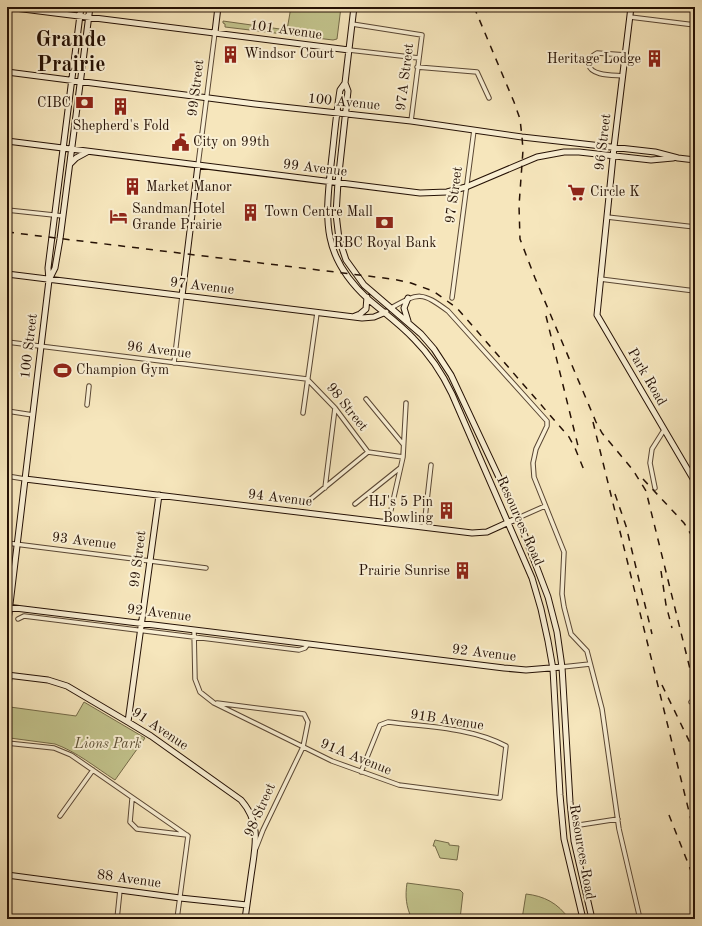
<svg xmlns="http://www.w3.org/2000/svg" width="702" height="926" viewBox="0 0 702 926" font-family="'Old Standard TT',serif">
	<rect width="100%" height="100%" fill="#f6e6bc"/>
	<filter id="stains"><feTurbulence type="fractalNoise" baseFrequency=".005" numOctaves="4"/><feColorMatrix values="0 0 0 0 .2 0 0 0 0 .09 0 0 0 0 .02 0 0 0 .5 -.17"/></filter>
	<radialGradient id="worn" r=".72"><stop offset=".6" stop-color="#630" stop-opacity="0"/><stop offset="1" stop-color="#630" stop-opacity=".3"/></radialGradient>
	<path fill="#c2c38c" stroke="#746a48" d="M291 7H341L337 39 333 40 225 27V24L223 23V21L287 30Z
		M84 702 145 738 115 780C95 767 77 752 55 744L10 738 7 737 10 707 76 716Z
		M435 840 449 843V845L459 846 457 860 440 858 435 846H433Z
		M407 883 460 890 463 893 460 919H412C406 907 405 896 407 883Z
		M526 894C544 896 558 903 569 919H522Z"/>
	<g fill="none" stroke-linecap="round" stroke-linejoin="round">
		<defs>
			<path id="street" d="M630 17 695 25
				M352 24 422 35 411 121
				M349 50 419 58
				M417 67 477 72 489 98
				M623 76C614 75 591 76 589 65 587 59 592 56 597 53L626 55
				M198 165 215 32
				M7 210 63 216
				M607 217 695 227
				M600 279 695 291
				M452 298 474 130
				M391 308C419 292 422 292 448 311L547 421V426L536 449 533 463 534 477 564 552 562 594 564 607 571 634 587 651 602 709 619 829 640 919
				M7 342 307 379
				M174 363 182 296
				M307 379 335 408 368 452
				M366 399 403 444
				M87 405 89 386
				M7 411 33 415
				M303 413 317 313
				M7 476 25 479
				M325 488 335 408
				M655 488 650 463 652 449 664 430
				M307 502 368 452 403 457
				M355 504 400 468
				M391 510 403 457 406 403
				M518 518 545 506
				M424 527 431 465
				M7 543 206 568
				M18 619 24 616 299 650 305 648 308 644
				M194 630 195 679 200 692 214 703 332 761 399 785 500 798 506 746C470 727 427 727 388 722L380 725 361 772
				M562 667 590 664
				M691 702 695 703
				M217 703 304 714 308 722 303 747 263 830 256 848
				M7 705 10 675
				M7 743 54 748 71 755 188 836
				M132 799 130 822 137 829 187 835
				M60 816 93 770
				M573 826 618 819
				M117 919 120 890
				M177 919 188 836"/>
			<path id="secondary" d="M7 7 349 50
				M354 7 345 83 348 91 338 182 336 214 339 239 346 260 364 285 421 334 434 349 451 375 518 518 548 597 557 632 562 667 570 802 574 841 592 919
				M631 7 614 147 597 315 695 482
				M215 32 218 7
				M7 72 255 104 411 121 522 137 655 152 678 158 695 160
				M345 83 340 90C336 115 334 140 331 165 325 222 322 257 368 299 383 312 400 324 414 339 430 355 442 373 452 394L532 578 541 609 548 641 553 669 560 795 564 839 583 919
				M7 141 420 193 447 192 466 187 537 157 564 152H579L651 160 673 158
				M70 164 76 158 87 152
				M7 274 362 318 374 317 386 312
				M49 280 55 268 60 239 90 7
				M182 296 198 165
				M355 316 360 314 366 309 367 297
				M408 321 404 308 408 298
				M25 479 472 533 487 532 518 518
				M7 607 504 668 526 670 562 667
				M7 629 49 280 48 268 81 7
				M7 675 48 680 67 686 128 722 151 736 241 800C262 824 255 847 251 876 249 890 247 905 245 919
				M128 722 159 495
				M7 875 180 898 247 905"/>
		</defs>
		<use href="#street" stroke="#594633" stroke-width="5.5"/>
		<use href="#secondary" stroke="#251105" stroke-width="7"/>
		<use href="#street" stroke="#f9efd3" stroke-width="3.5"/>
		<use href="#secondary" stroke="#f9efd3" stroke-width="5"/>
		<path stroke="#251105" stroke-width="1.5" stroke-dasharray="7 7" stroke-linecap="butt" d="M474 7 514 102 520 119 522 137 523 150 519 206 520 239 535 278 596 422 602 433 633 470 646 491 690 669
			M7 232 392 279 411 283 433 291 457 308 569 437 575 448 584 470
			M546 316 578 446
			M593 422 695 836
			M643 479 684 523 695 541
			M615 494 626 526 652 634
			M661 571 666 605 672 628
			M662 685 695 753
			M669 815 695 881"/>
	</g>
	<defs>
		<symbol id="building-bare" viewBox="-9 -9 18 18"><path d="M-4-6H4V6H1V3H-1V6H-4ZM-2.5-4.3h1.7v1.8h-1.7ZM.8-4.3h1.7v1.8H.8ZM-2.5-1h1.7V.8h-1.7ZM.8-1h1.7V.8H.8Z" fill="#8f2418" stroke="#f9efd3" stroke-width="2.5" paint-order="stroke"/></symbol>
		<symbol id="bank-bare" viewBox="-9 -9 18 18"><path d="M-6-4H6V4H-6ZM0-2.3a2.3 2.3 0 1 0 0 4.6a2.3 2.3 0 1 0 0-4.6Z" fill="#8f2418" stroke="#f9efd3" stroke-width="2.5" paint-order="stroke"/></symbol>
		<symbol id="civic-bare" viewBox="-9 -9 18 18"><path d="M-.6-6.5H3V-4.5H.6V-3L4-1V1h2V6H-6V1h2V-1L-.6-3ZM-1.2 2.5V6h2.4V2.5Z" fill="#8f2418" stroke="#f9efd3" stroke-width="2.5" paint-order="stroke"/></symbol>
		<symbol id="supermarket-bare" viewBox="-9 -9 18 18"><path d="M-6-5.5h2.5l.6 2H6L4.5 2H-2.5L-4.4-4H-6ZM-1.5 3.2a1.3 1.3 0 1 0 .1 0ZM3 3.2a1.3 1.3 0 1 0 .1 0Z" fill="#8f2418" stroke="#f9efd3" stroke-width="2.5" paint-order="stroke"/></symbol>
		<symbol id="hotel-bare" viewBox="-9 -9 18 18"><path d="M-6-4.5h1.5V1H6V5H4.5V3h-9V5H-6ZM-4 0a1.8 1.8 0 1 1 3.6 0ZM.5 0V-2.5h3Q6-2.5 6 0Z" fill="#8f2418" stroke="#f9efd3" stroke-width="2.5" paint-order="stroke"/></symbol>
		<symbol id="stadium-bare" viewBox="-9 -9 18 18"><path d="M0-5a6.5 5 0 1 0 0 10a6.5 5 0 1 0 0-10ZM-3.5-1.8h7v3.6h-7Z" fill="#8f2418" stroke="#f9efd3" stroke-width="2.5" paint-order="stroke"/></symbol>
	</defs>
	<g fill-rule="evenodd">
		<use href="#building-bare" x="218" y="42" width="25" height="25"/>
		<use href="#building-bare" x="642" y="46" width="25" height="25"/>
		<use href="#bank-bare" x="72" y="90" width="25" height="25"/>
		<use href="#building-bare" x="108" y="94" width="25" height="25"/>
		<use href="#civic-bare" x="168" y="130" width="25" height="25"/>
		<use href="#building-bare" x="120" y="174" width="25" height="25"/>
		<use href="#supermarket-bare" x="564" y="180" width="25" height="25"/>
		<use href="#building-bare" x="238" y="200" width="25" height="25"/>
		<use href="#hotel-bare" x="106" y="204" width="25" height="25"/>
		<use href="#bank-bare" x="372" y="210" width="25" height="25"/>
		<use href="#stadium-bare" x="50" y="358" width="25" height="25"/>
		<use href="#building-bare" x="434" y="498" width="25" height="25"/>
		<use href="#building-bare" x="450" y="558" width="25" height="25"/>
	</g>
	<g text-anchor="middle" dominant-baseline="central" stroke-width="4" stroke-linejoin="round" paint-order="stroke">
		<g font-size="14" fill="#251105" stroke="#f9efd3">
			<text transform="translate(286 30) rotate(8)">101 Avenue</text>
			<text transform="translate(405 77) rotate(-83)">97A Street</text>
			<text transform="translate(196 88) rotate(-83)">99 Street</text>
			<text transform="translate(344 102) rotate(6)">100 Avenue</text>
			<text transform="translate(603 142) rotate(-83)">96 Street</text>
			<text transform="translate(315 168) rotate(7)">99 Avenue</text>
			<text transform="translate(454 195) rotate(-82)">97 Street</text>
			<text transform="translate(202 286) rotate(7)">97 Avenue</text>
			<text transform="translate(29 346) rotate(-83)">100 Street</text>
			<text transform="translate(159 350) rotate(7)">96 Avenue</text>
			<text transform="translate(647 377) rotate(60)">Park Road</text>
			<text transform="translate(347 407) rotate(51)">98 Street</text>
			<text transform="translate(280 498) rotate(7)">94 Avenue</text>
			<text transform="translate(520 521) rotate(66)">Resources Road</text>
			<text transform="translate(84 541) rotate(7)">93 Avenue</text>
			<text transform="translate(138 559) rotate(-83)">99 Street</text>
			<text transform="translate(159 613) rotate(7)">92 Avenue</text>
			<text transform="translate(484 653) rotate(7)">92 Avenue</text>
			<text transform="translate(447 720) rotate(9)">91B Avenue</text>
			<text transform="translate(160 729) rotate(34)">91 Avenue</text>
			<text transform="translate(356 757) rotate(22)">91A Avenue</text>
			<text transform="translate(260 810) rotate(-66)">98 Street</text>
			<text transform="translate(582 852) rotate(80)">Resources Road</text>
			<text transform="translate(129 879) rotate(8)">88 Avenue</text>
		</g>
		<g font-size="14" fill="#251105" stroke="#f9efd3" text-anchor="start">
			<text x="244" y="54">Windsor Court</text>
			<text x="641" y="59" text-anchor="end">Heritage Lodge</text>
			<text x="71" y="103" text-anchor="end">CIBC</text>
			<text x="121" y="126" text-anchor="middle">Shepherd's Fold</text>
			<text x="193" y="142">City on 99th</text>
			<text x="146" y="187">Market Manor</text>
			<text x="590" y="192">Circle K</text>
			<text x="132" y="209">Sandman Hotel<tspan x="132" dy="16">Grande Prairie</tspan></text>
			<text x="264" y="212">Town Centre Mall</text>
			<text x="385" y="243" text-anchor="middle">RBC Royal Bank</text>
			<text x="76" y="370">Champion Gym</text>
			<text x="433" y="502" text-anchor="end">HJ's 5 Pin<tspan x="433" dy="16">Bowling</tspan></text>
			<text x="450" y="571" text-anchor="end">Prairie Sunrise</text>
		</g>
		<g font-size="14" font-style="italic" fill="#5c4f34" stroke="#f9efd3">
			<text x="108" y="744">Lions Park</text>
		</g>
		<g font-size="22" font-weight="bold" fill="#251105" stroke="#f9efd3">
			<text x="71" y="40">Grande<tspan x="71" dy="25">Prairie</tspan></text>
		</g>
	</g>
	<rect width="702" height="926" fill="none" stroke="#f6e6bc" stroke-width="24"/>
	<rect x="8" y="8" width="686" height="910" fill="none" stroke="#251105" stroke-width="2"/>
	<rect x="12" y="12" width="678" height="902" fill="none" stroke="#251105"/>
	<rect width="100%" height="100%" filter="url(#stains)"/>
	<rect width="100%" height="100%" fill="url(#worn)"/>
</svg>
